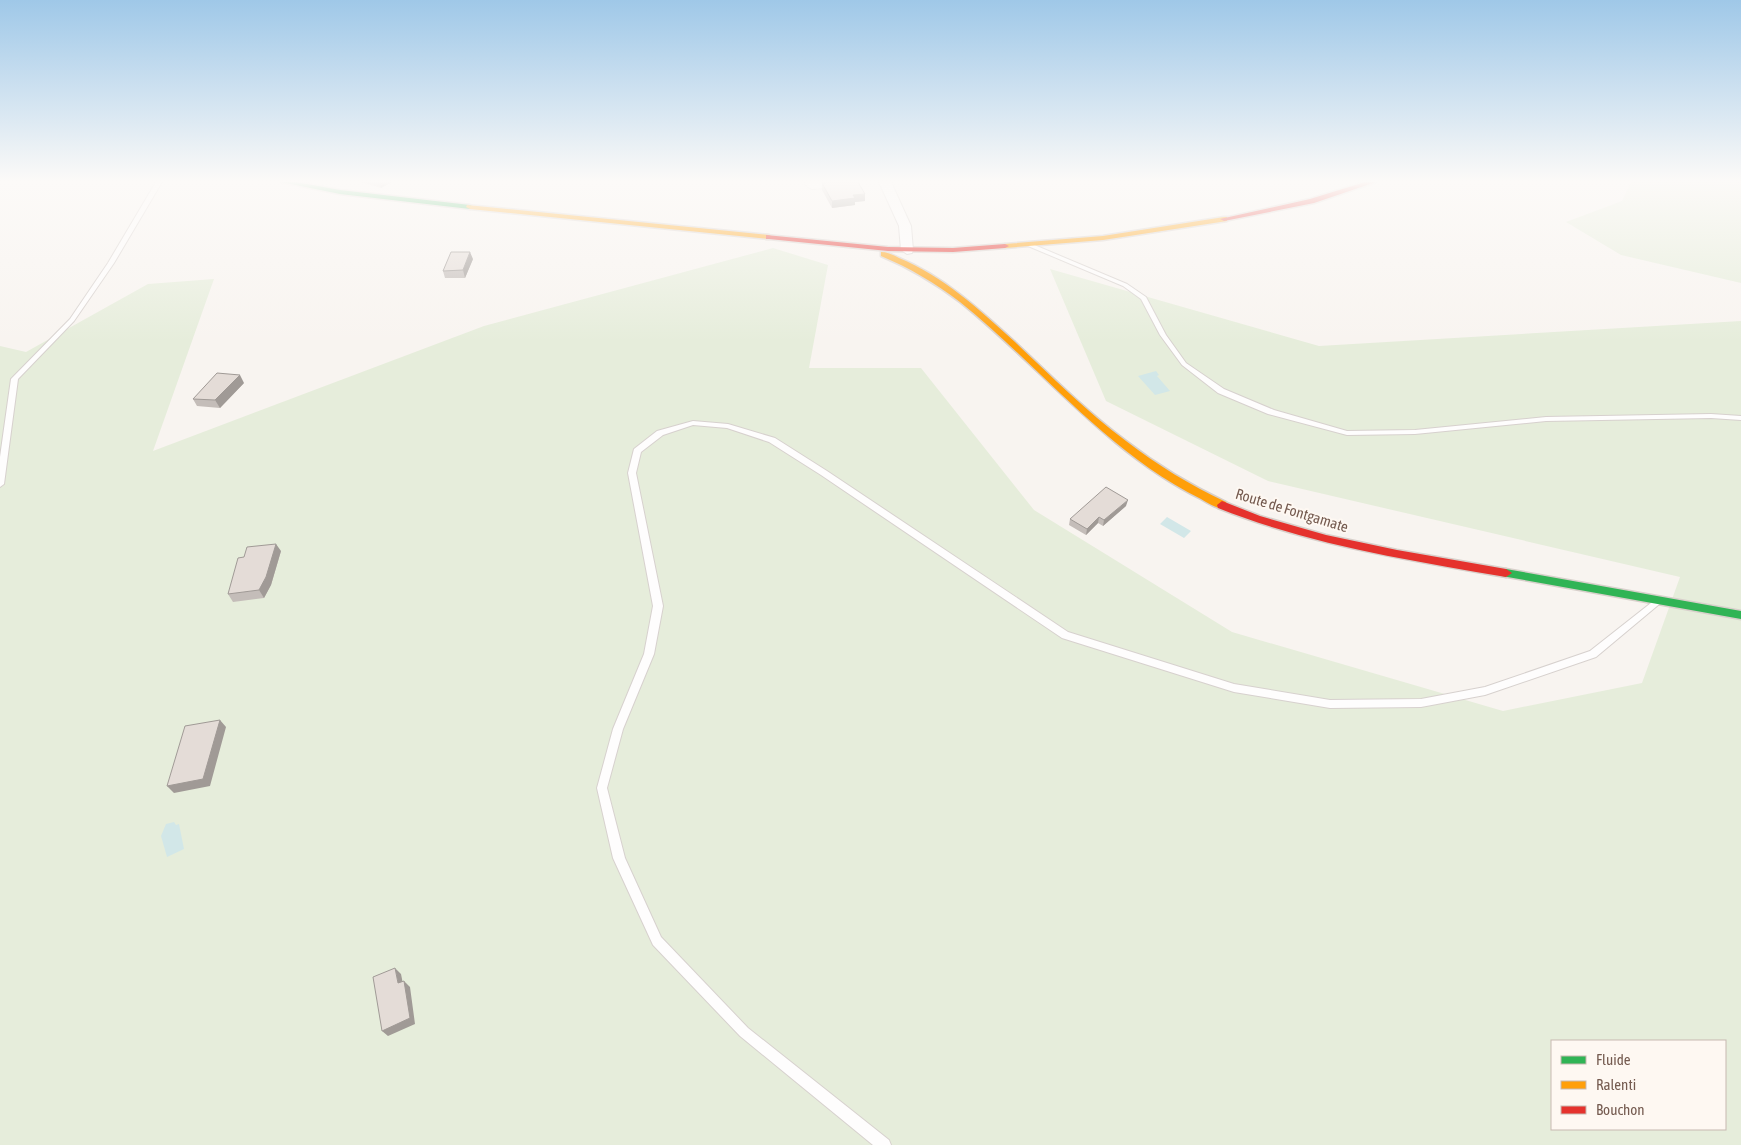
<svg xmlns="http://www.w3.org/2000/svg" width="1741" height="1145" viewBox="0 0 1741 1145" font-family="'Asap Condensed',sans-serif">
	<rect width="100%" height="100%" fill="#f8f4f0"/>
	<path fill="#e6eddb" fill-rule="evenodd" d="M1631 182H1741V283L1621 255 1566 222 1622 201Z
		M773 248 828 265 809 368H921L1034 510 1232 632 1503 711 1642 683 1680 577 1268 481 1106 401 1050 269 1319 346 1741 321V1145H0V346L26 352 148 284 214 279 153 451 484 326ZM1552 1041H1725V1129H1552Z"/>
	<path fill="#d2e7e8" d="M1156 371 1159 375 1157 376 1170 391 1155 395 1138 376Z
		M1167 517 1191 531 1184 538 1160 524Z
		M174 822 176 825 179 824 184 849 167 857 161 836 166 824Z"/>
	<g fill="none" stroke-linecap="round" stroke-linejoin="round">
		<defs>
			<path id="lane" d="M156 182H162L114 263 74 321 18 379 4 484 0 487V457L11 379 70 319 108 263Z
				M1028 244H1032L1127 284 1146 297 1166 335 1186 363 1224 389 1274 410 1347 431 1415 430 1546 417 1711 414 1741 416V420L1711 418 1546 421 1415 434 1347 435 1268 414 1218 393 1182 365 1160 335 1141 299 1123 286 1028 246Z
				M693 421 728 424 775 438 827 471 1068 632 1234 684 1330 700 1421 699 1485 687 1590 651 1656 599H1662L1663 601 1596 657 1485 695 1421 707 1330 708 1234 692 1062 638 821 475 769 442 727 428 693 425 663 435 641 452 636 473 663 606 654 654 623 729 607 788 625 858 661 937 748 1028 889 1140 891 1145H873L740 1036 653 945 613 858 597 788 613 729 644 654 653 606 628 473 634 449 657 431Z"/>
			<path id="street" d="M804 182H855L849 186 812 189 808 187Z
				M879 182H891L911 226 913 250 912 253 907 254 901 250 899 226Z"/>
			<path id="fast" d="M281 182H296L340 190 470 205 474 207 470 209 340 194Z
				M1506 569 1741 611V619L1502 576 1500 573 1502 570Z"/>
			<path id="slow" d="M467 205 769 235 773 237 769 239 470 209 466 207Z
				M1224 217H1227V221L1103 240 1005 248 1001 246 1005 244 1103 236Z
				M881 252C888 252 893 255 899 258 943 276 980 310 1015 342 1051 376 1086 411 1126 441 1157 465 1190 485 1226 502L1227 505 1226 508C1218 510 1208 503 1201 499 1106 452 1041 367 960 302 935 283 910 268 881 256Z"/>
			<path id="jam" d="M1365 182H1376L1314 203 1224 221 1220 219 1310 199Z
				M766 235 888 247 953 248 1005 244 1009 246 1005 248 953 252 888 251 769 239H766Z
				M1222 501 1260 516 1326 535 1397 550 1506 569 1512 573 1506 577C1408 560 1311 545 1218 508L1217 505Z"/>
		</defs>
		<use href="#lane" stroke="#d7d1ce" stroke-width="2"/>
		<use href="#street" stroke="#d7d1ce" stroke-width="2"/>
		<use href="#fast" stroke="#d8d0cb" stroke-width="3"/>
		<use href="#slow" stroke="#d8d0cb" stroke-width="3"/>
		<use href="#jam" stroke="#d8d0cb" stroke-width="3"/>
		<use href="#lane" fill="#fefdfd" fill-rule="evenodd"/>
		<use href="#street" fill="#fefdfd" fill-rule="evenodd"/>
		<use href="#fast" fill="#30b455" fill-rule="evenodd"/>
		<use href="#slow" fill="#ff9f0a" fill-rule="evenodd"/>
		<use href="#jam" fill="#e5322d" fill-rule="evenodd"/>
	</g>
	<path fill="#c4bdb9" d="M361 182H392L381 188Z
		M822 183 865 194V201L855 202V205L832 208 822 190Z
		M473 259 465 278H445L443 271Z
		M244 383 220 408 197 406 193 399Z
		M1126 506 1103 526 1098 523 1086 535 1069 525 1070 519Z
		M281 551 271 585 264 598 233 602 228 594Z"/>
	<path fill="#a09a96" d="M379 182H392L381 188Z
		M865 194V201L855 202V205L832 208V201L853 195Z
		M470 252 473 259 465 278 463 270Z
		M240 375 244 383 220 408 215 400Z
		M1128 500 1126 506 1103 526 1104 520Z
		M1099 517 1098 523 1086 535 1087 529Z
		M276 544 281 551 271 585 264 598 259 590Z
		M220 720 226 727 210 786 174 793 167 786Z
		M395 968 401 974 404 989 398 983Z
		M404 981 410 987 415 1024 388 1036 382 1031Z"/>
	<path fill="#e4dcd7" stroke="#a09a96" d="M834 182H858L865 194 853 195 855 198 832 201 822 183Z
		M451 252H470L463 270 443 271Z
		M217 373 240 375 215 400 193 399Z
		M1106 487 1128 500 1104 520 1099 517 1087 529 1070 519Z
		M276 544 266 577 259 590 228 594 238 558 244 557 247 547Z
		M220 720 203 779 167 786 185 726Z
		M395 968 398 983 404 981 410 1018 382 1031 373 977Z"/>
	<linearGradient id="sky" x2="0" y2="1"><stop stop-color="#9fc8e8"/><stop offset="0.53" stop-color="#fcfaf8"/><stop offset="1" stop-color="#fcfaf8" stop-opacity="0"/></linearGradient>
	<rect width="1741" height="342" fill="url(#sky)"/>
	<g text-anchor="middle" dominant-baseline="central" stroke-width="4" stroke-linejoin="round" paint-order="stroke">
		<g font-size="15" fill="#755b50" stroke="#fef8f2">
			<text transform="translate(1292 510) rotate(17)">Route de Fontgamate</text>
		</g>
	</g>
	<rect x="1551" y="1040" width="175" height="90" fill="#fef8f2" stroke="#c7b9b1"/>
	<rect x="1561" y="1056" width="25" height="8" fill="#30b455" stroke="#c7b9b1"/>
	<text x="1596" y="1065" font-size="15" fill="#755b50">Fluide</text>
	<rect x="1561" y="1081" width="25" height="8" fill="#ff9f0a" stroke="#c7b9b1"/>
	<text x="1596" y="1090" font-size="15" fill="#755b50">Ralenti</text>
	<rect x="1561" y="1106" width="25" height="8" fill="#e5322d" stroke="#c7b9b1"/>
	<text x="1596" y="1115" font-size="15" fill="#755b50">Bouchon</text>
</svg>
